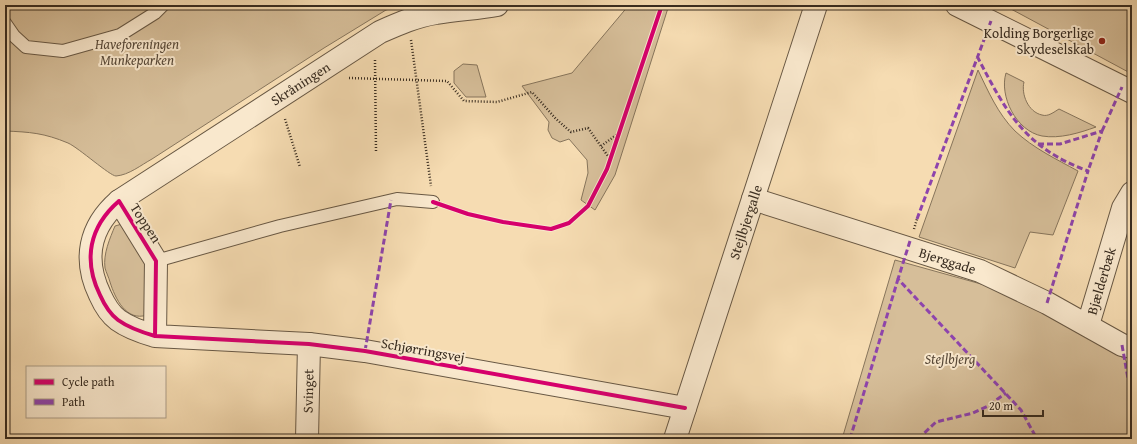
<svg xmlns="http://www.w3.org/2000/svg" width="1137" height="444" viewBox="0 0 1137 444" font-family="'Gentium Book Plus',serif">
	<rect width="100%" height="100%" fill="#f6dcb2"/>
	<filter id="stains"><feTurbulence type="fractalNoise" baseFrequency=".005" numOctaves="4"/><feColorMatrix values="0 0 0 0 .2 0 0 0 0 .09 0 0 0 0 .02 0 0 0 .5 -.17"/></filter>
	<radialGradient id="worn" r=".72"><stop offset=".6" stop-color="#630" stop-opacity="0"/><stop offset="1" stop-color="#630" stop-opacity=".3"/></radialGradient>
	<path fill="#d6be99" stroke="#87755c" d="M5 5H403L386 10 324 48 152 159C141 165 129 175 116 176 110 176 79 148 68 143 44 133 30 132 5 131Z
		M629 5H656L668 8 615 175 595 210 581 200 588 173 587 160 569 139 560 142 552 138 548 130 549 122 522 86 572 73Z
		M1002 5H1132V74L1011 9Z
		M463 64 477 65 486 97H466L454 83V71Z
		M978 70C988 91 998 114 1015 131 1033 148 1056 159 1078 171L1053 235 1030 232 1015 268 919 237Z
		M1006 73 1024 82C1021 94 1028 112 1042 115 1048 117 1054 112 1059 109L1096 127C1079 133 1060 139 1042 136 1016 131 999 96 1006 73Z
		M122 224 149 269 147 315C126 322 115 298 110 282 109 278 106 272 105 268 103 254 110 238 115 226Z
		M895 260 1006 291 1125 359 1132 373V439H842Z"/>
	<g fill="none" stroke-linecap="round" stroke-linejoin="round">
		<defs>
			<path id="service" d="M5 23 14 36 26 47 63 51 120 35 155 13 163 5
				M156 261 280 226 397 199 433 202"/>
			<g id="minor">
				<path d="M957 5 1132 92"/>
				<path id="s1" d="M753 199 980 271 1047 303 1122 345 1132 347"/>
				<path id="s2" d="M119 201 380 32C398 24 416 16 436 13 456 9 477 9 497 5"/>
				<path id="s3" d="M1088 325 1123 208 1132 193"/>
				<path d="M155 336 156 261 119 201C89 227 83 260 100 295 104 304 110 314 118 320 129 328 141 332 155 336L309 344 365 351 685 408"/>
				<path id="s4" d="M307 439 309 344"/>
				<path id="s5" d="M675 439 816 5"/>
			</g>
		</defs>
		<use href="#service" stroke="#685844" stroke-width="14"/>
		<use href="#minor" stroke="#685844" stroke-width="24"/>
		<path stroke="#382c20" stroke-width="2.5" stroke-dasharray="1 2" stroke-linecap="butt" d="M411 40 431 186
			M375 60 376 152
			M349 78 447 81 464 101 497 102 532 92 556 119 571 132 588 128 610 159
			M285 119 300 167
			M601 146 619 133
			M914 229 917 219"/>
		<use href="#service" stroke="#f9e8cd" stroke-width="12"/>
		<use href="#minor" stroke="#f9e8cd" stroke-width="22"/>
		<path stroke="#8e44ad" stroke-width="3" stroke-dasharray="6 3" stroke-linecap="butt" d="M977 56C1006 112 1025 148 1088 171L1047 303
			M1102 131 1122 87
			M1038 144H1060L1102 131 1088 171
			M917 219 991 21
			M910 241 898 279 1021 410 1037 439
			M1122 345 1132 401
			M365 351 391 200
			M850 439 898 279
			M918 439 936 422 973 413 988 406 1006 393"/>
		<defs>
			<path id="cycleway" d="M433 202 468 214 503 222 551 229 569 223 588 206 607 169 662 5
				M155 336 156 261 119 201C89 227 83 260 100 295 104 304 110 314 118 320 129 328 141 332 155 336L309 344 365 351 685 408"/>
		</defs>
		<use href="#cycleway" stroke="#f9e8cd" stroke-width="6"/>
		<use href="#cycleway" stroke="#d6006c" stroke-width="4"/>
	</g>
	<circle fill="#8f2418" stroke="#f9e8cd" stroke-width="1.5" cx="1102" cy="41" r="4"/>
	<g text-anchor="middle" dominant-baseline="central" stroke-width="4" stroke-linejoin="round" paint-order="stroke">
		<g font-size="14" fill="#382c20" stroke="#f9e8cd" text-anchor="end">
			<text x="1094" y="33">Kolding Borgerlige<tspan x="1094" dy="16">Skydeselskab</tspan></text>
		</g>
		<g font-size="14" font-style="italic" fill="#584938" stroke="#f9e8cd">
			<text x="137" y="44">Haveforeningen<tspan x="137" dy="16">Munkeparken</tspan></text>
			<text x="950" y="359">Stejlbjerg</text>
		</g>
		<g font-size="14" fill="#382c20" stroke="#f9e8cd">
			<text stroke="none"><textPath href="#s2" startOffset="216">Skråningen</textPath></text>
			<text stroke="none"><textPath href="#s5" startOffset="228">Stejlbjergalle</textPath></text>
			<text transform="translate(146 223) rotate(57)">Toppen</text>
			<text stroke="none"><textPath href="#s1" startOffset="204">Bjerggade</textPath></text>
			<text stroke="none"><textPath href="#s3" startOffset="46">Bjælderbæk</textPath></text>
			<text transform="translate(423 350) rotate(10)">Schjørringsvej</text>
			<text stroke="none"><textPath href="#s4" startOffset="48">Svinget</textPath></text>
		</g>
	</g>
	<rect width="1137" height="444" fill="none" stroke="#f6dcb2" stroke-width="20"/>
	<rect x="6" y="6" width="1125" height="432" fill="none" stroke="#382c20" stroke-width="2"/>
	<rect x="10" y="10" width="1117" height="424" fill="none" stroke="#382c20"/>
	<rect x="26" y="366" width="140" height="52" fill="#f9e8cd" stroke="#ac9d88"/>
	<rect x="34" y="379" width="20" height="6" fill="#d6006c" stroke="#ac9d88"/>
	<text x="62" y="386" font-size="12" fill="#382c20">Cycle path</text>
	<rect x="34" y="399" width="20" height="6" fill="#8e44ad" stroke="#ac9d88"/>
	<text x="62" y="406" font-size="12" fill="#382c20">Path</text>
	<path d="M983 410v6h60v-6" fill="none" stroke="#382c20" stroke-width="2"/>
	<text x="989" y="410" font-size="12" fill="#382c20" stroke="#f9e8cd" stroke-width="3" paint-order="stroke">20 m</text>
	<rect width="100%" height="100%" filter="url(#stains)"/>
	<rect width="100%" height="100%" fill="url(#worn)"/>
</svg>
